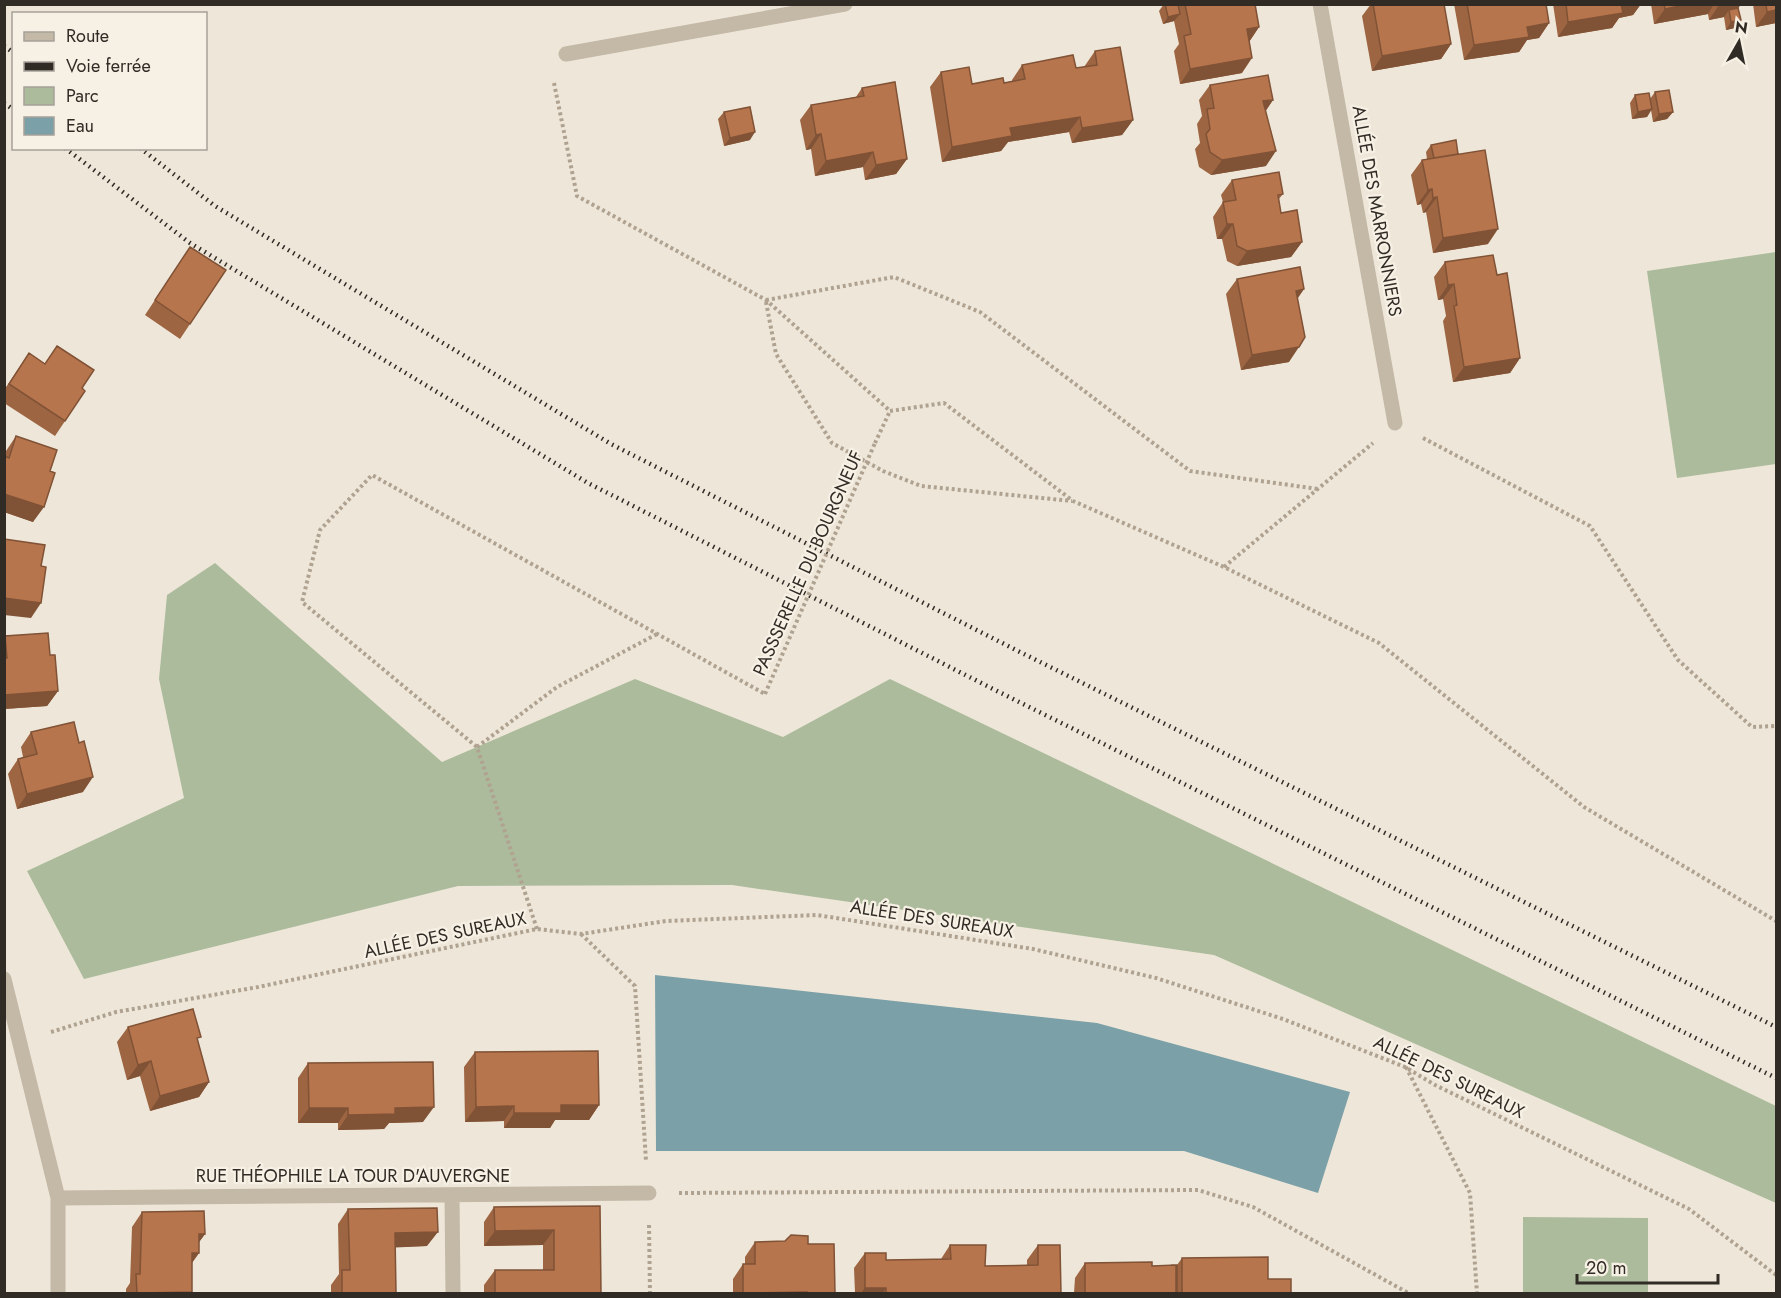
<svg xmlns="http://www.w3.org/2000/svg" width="1781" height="1298" viewBox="0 0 1781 1298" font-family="Jost,sans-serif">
	<rect width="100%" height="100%" fill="#eee7d9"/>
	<path fill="#acbb9b" d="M1776 252V464L1677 478 1647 271Z
		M215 563 442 762 635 679 783 737 890 679 1776 1106V1203L1214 955 732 885 458 886 84 979 27 871 184 798 159 679 167 595Z
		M1523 1217 1648 1218V1293H1523Z"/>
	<path fill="#7ca0a7" d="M655 975 1097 1023 1350 1092 1318 1193 1184 1151H656Z"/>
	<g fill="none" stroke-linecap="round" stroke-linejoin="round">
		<path stroke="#b0a291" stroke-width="4" stroke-dasharray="3 3" stroke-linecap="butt" d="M554 83 577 196 766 300 890 411
			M766 300 894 277 980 312 1190 471 1318 489
			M766 302 776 354 832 443 883 471 921 486 1072 501
			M890 411 944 403 1073 501 1224 567 1379 643 1584 807 1776 921
			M1423 438 1590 526 1678 660 1752 727 1776 726
			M875 443 890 411
			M1224 567 1373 443
			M477 747 557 687 657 634
			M537 929 477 747 302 602 320 530 372 475 765 694
			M581 934 635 986 646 1161
			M51 1032 116 1012 258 987 537 929 581 934 666 921 817 915 1033 949 1156 978 1283 1019 1405 1067 1435 1085 1689 1209 1776 1275
			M1406 1067 1470 1193 1477 1294
			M679 1193 1198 1190 1253 1207 1410 1294
			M649 1225 650 1294"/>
		<path stroke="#c4b8a7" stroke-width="15" d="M1320 4 1395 423
			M566 54 845 4
			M4 979 58 1198V1294
			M452 1195 453 1294
			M58 1198 649 1193"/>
		<path stroke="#312b26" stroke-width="4.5" stroke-dasharray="1.5 4.5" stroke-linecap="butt" d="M4 46 14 53
			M4 103 14 110
			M65 148 190 243 588 483 993 689 1776 1078
			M140 148 215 206 611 444 1014 649 1776 1027"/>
		<path stroke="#b0a291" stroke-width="4" stroke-dasharray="3 3" stroke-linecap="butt" d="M765 694 875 443"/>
	</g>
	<path fill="#9d6542" d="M1164 4H1255L1259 27 1249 42 1242 73 1180 84 1174 51 1179 44 1174 21 1163 24 1159 11Z
		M1371 4H1444L1451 44 1441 59 1372 71 1362 16Z
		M1454 4H1546L1549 23 1539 38 1527 40 1519 52 1464 60Z
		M1553 4H1641L1633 15 1619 18 1612 28 1558 37Z
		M1651 4H1741L1738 8 1741 20 1735 28 1726 30 1724 17 1709 20 1708 14 1654 24Z
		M1753 4H1776V23L1756 27Z
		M1095 51 1133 120 1122 135 1072 143 1069 132 1008 142 1001 151 942 162 930 87 941 72 972 84 1004 83 1012 81V80L1022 65 1076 68 1084 67Z
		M1210 85 1273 100 1266 110V166L1211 175 1199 167 1195 149 1200 143 1197 124 1202 116 1199 100Z
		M862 88 907 159 896 174 865 180 863 167 815 176 811 149 806 150 800 120 811 105 856 97Z
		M1655 92 1673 112 1667 119 1653 122 1651 110 1647 117 1632 119 1630 103 1635 95 1650 99Z
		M724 112 750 140 724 146 718 119Z
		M1431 145 1458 154 1488 244 1433 253 1426 212 1423 213 1421 204 1417 205 1411 175 1422 160 1427 159 1426 152Z
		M1232 180 1283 194 1278 200 1281 213 1302 242 1291 257 1237 266 1227 261 1222 239H1217L1213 217 1223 202 1221 195Z
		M190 247V324L180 339 145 315Z
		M1445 262 1497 275 1520 358 1510 373 1453 382 1443 321 1446 316 1443 299 1438 300 1434 277Z
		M1237 279 1304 289 1298 298 1289 362 1241 370 1226 294Z
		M29 353 82 388 65 421 55 436 4 403V390Z
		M16 436 50 471 33 522 4 512V454Z
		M5 636 50 655 58 691 47 706 4 709Z
		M31 732 83 792 17 809 8 774 18 759 23 757 21 747Z
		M128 1027 198 1041 209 1082 199 1097 150 1111 140 1076 127 1080 117 1042Z
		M475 1052 599 1105 589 1120H555L550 1128H504V1121L465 1122 464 1067Z
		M308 1063 423 1122 389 1123 384 1129 338 1130V1123H298V1078Z
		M600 1206 601 1293H484V1285L495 1270H543V1245L484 1246V1222L494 1207Z
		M348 1209 427 1246 395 1247 396 1293H331V1285L339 1274 338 1224Z
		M142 1212 205 1234 199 1242V1253L192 1263V1292L191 1293H126V1289L130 1283 132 1227Z
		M755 1242 808 1244 835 1293H733V1279L743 1264H745V1257Z
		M950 1245 985 1266 1027 1265V1260L1038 1245 1061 1293H855L854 1268 865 1253 886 1260 941 1259Z
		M1182 1258 1268 1279 1291 1293H1074L1075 1278 1085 1263 1152 1266 1177 1265Z"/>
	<path fill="#805236" d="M1621 4H1641L1633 15 1619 18 1612 28 1558 37 1568 22Z
		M1689 4H1714L1708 14 1654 24 1665 9Z
		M1722 4H1741L1733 16 1729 10 1724 17 1709 20 1719 5Z
		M1776 10V23L1756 27 1767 12Z
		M1180 14 1174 21 1163 24 1168 17Z
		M1741 20 1735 28 1726 30 1731 22Z
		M1549 23 1539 38 1527 40 1519 52 1464 60 1474 45 1527 27Z
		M1259 27 1249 42 1247 29Z
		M1451 44 1441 59 1372 71 1382 56Z
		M1252 58 1242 73 1180 84 1190 69Z
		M1273 100 1263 115V101Z
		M1652 109 1647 117 1632 119 1638 112Z
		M1673 112 1667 119 1653 122 1659 114Z
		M1080 117 1069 132 1008 142 1001 151 942 162 952 147 1010 128Z
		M1133 120 1122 135 1072 143 1082 128Z
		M755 132 750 140 724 146 730 138Z
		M821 134 811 149 806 150 816 135Z
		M1276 151 1266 166 1211 175 1222 160Z
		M873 152 863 167 815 176 826 161Z
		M907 159 896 174 865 180 876 165Z
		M1432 189 1421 204 1417 205 1428 190Z
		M1437 197 1426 212 1423 213 1433 198Z
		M1227 224H1233L1222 239H1217Z
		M1498 229 1488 244 1433 253 1443 238Z
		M1302 242 1291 257 1237 266 1247 251Z
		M1454 284 1443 299 1438 300 1448 285Z
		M1304 289 1293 304 1296 291Z
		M1299 347 1289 362 1241 370 1252 355Z
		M1520 358 1510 373 1453 382 1464 367Z
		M4 494 44 507 33 522 4 512Z
		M4 598 41 603 31 618 4 615Z
		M58 691 47 706 4 709V695Z
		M93 777 83 792 17 809 27 794Z
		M151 1061 140 1076 127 1080 138 1065Z
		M209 1082 199 1097 150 1111 160 1096Z
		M561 1105H599L589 1120H555L550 1128H504L514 1113Z
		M514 1106 504 1121 465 1122 476 1107Z
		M434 1107 423 1122 389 1123 384 1129 338 1130 348 1115 395 1108Z
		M309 1108H348L338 1123H298Z
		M554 1230 543 1245 484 1246 495 1231Z
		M438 1232 427 1246 385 1248 395 1233Z
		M199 1234H205L194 1249Z
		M192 1253H199L188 1268Z
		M865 1288H886L883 1293H861Z
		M192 1292 191 1293H136H137Z"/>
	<path fill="#b7754d" stroke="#805236" stroke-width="1.5" d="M1165 4H1178L1180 14 1168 17Z
		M1185 4H1255L1259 27 1247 29 1252 58 1190 69 1184 36 1191 34Z
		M1373 4H1444L1451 44 1382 56Z
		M1467 4H1546L1549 23 1527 27 1529 37 1474 45Z
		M1566 4H1621L1623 13 1568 22Z
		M1664 4H1689L1665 9Z
		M1766 4H1776V10L1767 12Z
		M1738 8 1741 20 1731 22 1729 10Z
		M1120 47 1133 120 1082 128 1080 117 1010 128 1012 136 952 147 941 72 969 67 972 84 1003 78 1004 83 1025 79 1022 65 1073 55 1076 68 1097 65 1095 51Z
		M1268 75 1273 100 1263 101 1276 151 1222 160 1210 152 1206 134 1210 129 1207 109 1214 108 1210 85Z
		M895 82 907 159 876 165 873 152 826 161 821 134 816 135 811 105 864 96 862 88Z
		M1669 90 1673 112 1659 114 1655 92Z
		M1649 93 1652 109 1638 112 1635 95Z
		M750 107 755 132 730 138 724 112Z
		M1456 140 1458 154 1434 158 1431 145Z
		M1485 150 1498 229 1443 238 1437 197 1433 198 1432 189 1428 190 1422 160Z
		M1279 172 1283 194 1278 195 1281 213 1297 210 1302 242 1247 251 1237 246 1233 224H1227L1223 202 1236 200 1232 180Z
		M190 247 226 270 190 324 155 300Z
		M1493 255 1497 275 1507 273 1520 358 1464 367 1454 306 1457 305 1454 284 1448 285 1445 262Z
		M1300 267 1304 289 1296 291 1305 337 1299 347 1252 355 1237 279Z
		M57 346 94 370 82 388 85 391 65 421 9 384 29 353 45 364Z
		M16 436 57 450 50 471 55 473 44 507 4 494V456L9 458Z
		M4 539 45 545 41 566 46 567 41 603 4 598Z
		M48 633 50 655H55L58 691 4 695V658H7L5 636Z
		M74 722 79 743 84 741 93 777 27 794 18 759 37 754 31 732Z
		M193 1009 201 1037 197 1038 209 1082 160 1096 151 1061 138 1065 128 1027Z
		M598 1051 599 1105H561V1113H514V1106L476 1107 475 1052Z
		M433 1062 434 1107 395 1108V1114L348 1115V1108H309L308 1063Z
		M600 1206 601 1293H495V1270H554V1230L495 1231 494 1207Z
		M437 1208 438 1232 395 1233 396 1293H342V1270H350L348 1209Z
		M204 1211 205 1234H199V1253H192V1292L137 1293 136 1274H140L142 1212Z
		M791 1235 808 1236V1244H834L835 1293H807V1292L743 1293V1264H755V1242L785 1241Z
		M950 1245H986L985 1266 1038 1265V1245H1060L1061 1293H886V1288H865V1253H886V1260L951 1259Z
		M1268 1257V1279H1291V1293H1182V1258Z
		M1152 1262V1266L1176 1265V1293H1085V1263Z
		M1171 1265H1177V1293L1176 1265Z"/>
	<g text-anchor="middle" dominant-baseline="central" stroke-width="4.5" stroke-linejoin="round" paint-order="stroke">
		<g font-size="18" fill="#312b26" stroke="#f6f0e5">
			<text transform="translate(1377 211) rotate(80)">ALLÉE DES MARRONNIERS</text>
			<text transform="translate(808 563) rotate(-66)">PASSSERELLE DU BOURGNEUF</text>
			<text transform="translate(932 919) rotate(9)">ALLÉE DES SUREAUX</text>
			<text transform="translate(445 935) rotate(-12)">ALLÉE DES SUREAUX</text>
			<text transform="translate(1449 1077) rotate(26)">ALLÉE DES SUREAUX</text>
			<text x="353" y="1176">RUE THÉOPHILE LA TOUR D'AUVERGNE</text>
		</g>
	</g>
	<rect width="1781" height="1298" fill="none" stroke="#312b26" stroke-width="12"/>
	<rect x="12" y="12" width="195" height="138" fill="#f6f0e5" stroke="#a7a199" stroke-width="1.5"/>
	<rect x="24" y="32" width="30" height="9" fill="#c4b8a7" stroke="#a7a199" stroke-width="1.5"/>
	<text x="66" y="42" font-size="18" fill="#312b26">Route</text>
	<rect x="24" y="62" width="30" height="9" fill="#312b26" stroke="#a7a199" stroke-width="1.5"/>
	<text x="66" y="72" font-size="18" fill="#312b26">Voie ferrée</text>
	<rect x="24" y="87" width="30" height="18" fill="#acbb9b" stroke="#a7a199" stroke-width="1.5"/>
	<text x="66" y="102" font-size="18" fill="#312b26">Parc</text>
	<rect x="24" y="117" width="30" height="18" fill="#7ca0a7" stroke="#a7a199" stroke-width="1.5"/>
	<text x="66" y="132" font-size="18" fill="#312b26">Eau</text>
	<g transform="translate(1739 42) rotate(9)" stroke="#f6f0e5" stroke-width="4.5" paint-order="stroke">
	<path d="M0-4.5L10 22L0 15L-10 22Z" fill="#312b26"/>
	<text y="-9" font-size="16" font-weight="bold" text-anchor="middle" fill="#312b26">N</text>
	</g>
	<path d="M1577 1274v9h141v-9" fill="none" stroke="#312b26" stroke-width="3"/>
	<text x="1586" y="1274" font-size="18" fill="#312b26" stroke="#f6f0e5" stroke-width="4.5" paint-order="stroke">20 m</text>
</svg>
